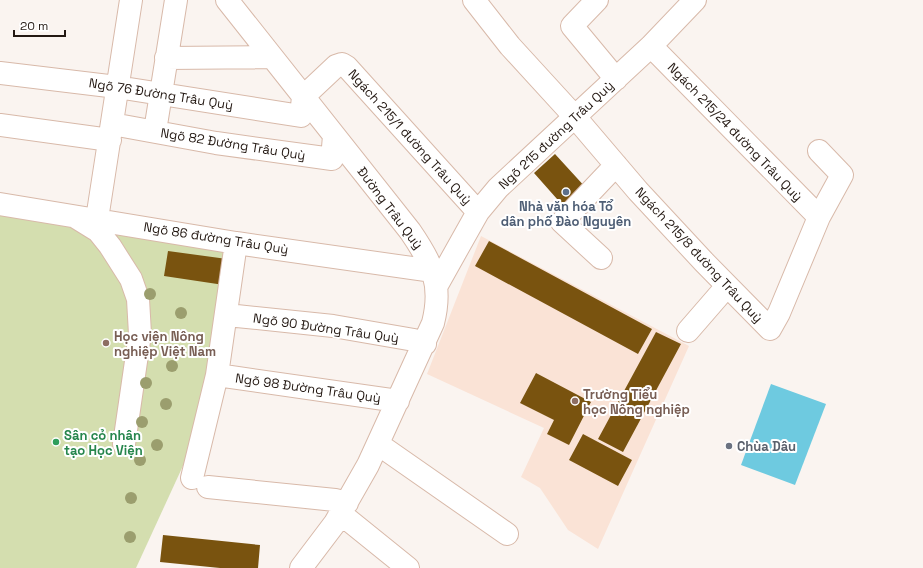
<svg xmlns="http://www.w3.org/2000/svg" width="923" height="568" viewBox="0 0 923 568" font-family="'Space Grotesk',sans-serif">
	<rect width="100%" height="100%" fill="#faf4f0"/>
	<path fill="#fae3d6" d="M481 236 689 346 598 549 568 530 540 488 521 477 544 428 427 374Z"/>
	<path fill="#d4deaf" d="M0 206 231 241 193 444 136 568H0Z"/>
	<path fill="#6ecae0" d="M771 384 826 404 795 485 741 465Z"/>
	<path fill="#79530f" d="M555 154 587 189 565 208 534 173Z
		M489 241 652 329 638 354 475 266Z
		M168 251 227 259 224 285 164 276Z
		M656 332 681 344 623 452 598 439Z
		M536 373 591 402 569 445 547 434 554 420 520 403Z
		M583 434 632 460 618 486 569 460Z
		M163 535 260 545 258 568H220L160 562Z"/>
	<g fill="none" stroke-linecap="round" stroke-linejoin="round">
		<defs>
			<path id="minor" d="M227 0 410 231C432 263 443 284 433 323L368 465 335 523 301 568
				M474 0 510 46 575 117 638 191 704 262 770 329 779 313 819 217 842 175 819 151
				M597 0 572 26 616 79
				M651 46 819 217
				M166 58 272 57
				M0 73 117 87 301 116 303 97 336 66 342 64 347 67 478 212
				M112 124 216 143 332 159 334 136
				M0 125 110 140
				M155 131 176 0
				M0 204 236 243 433 271
				M77 218 98 231 110 246 131 279 138 299 140 334 124 444
				M97 219 131 0
				M601 258 562 222 616 165
				M437 285 478 212 498 188 651 46 695 0
				M227 315 333 326 414 340 425 344
				M688 331 727 286
				M217 375 398 401
				M378 444 507 534
				M192 478 217 375 236 243
				M208 487 335 500 347 503
				M341 514 408 568"/>
		</defs>
		<use href="#minor" stroke="#d8b9a9" stroke-width="24"/>
		<use href="#minor" stroke="#fff" stroke-width="22"/>
	</g>
	<g fill="#9b9e6e">
		<circle cx="150" cy="294" r="6"/>
		<circle cx="181" cy="313" r="6"/>
		<circle cx="151" cy="337" r="6"/>
		<circle cx="172" cy="366" r="6"/>
		<circle cx="146" cy="383" r="6"/>
		<circle cx="166" cy="404" r="6"/>
		<circle cx="142" cy="422" r="6"/>
		<circle cx="157" cy="445" r="6"/>
		<circle cx="140" cy="460" r="6"/>
		<circle cx="131" cy="498" r="6"/>
		<circle cx="130" cy="537" r="6"/>
	</g>
	<circle fill="#5c6f8a" stroke="#fff" stroke-width="1.5" cx="566" cy="192" r="4"/>
	<g fill="#8d6e63" stroke="#fff" stroke-width="1.5">
		<circle cx="106" cy="343" r="4"/>
		<circle cx="575" cy="401" r="4"/>
	</g>
	<circle fill="#2e9e5b" stroke="#fff" stroke-width="1.5" cx="56" cy="442" r="4"/>
	<circle fill="#6b7280" stroke="#fff" stroke-width="1.5" cx="729" cy="446" r="4"/>
	<g text-anchor="middle" dominant-baseline="central" stroke-width="4" stroke-linejoin="round" paint-order="stroke">
		<g font-size="13" fill="#231812" stroke="#fff">
			<text transform="translate(161 94) rotate(9)">Ngõ 76 Đường Trâu Quỳ</text>
			<text transform="translate(735 132) rotate(46)">Ngách 215/24 đường Trâu Quỳ</text>
			<text transform="translate(556 135) rotate(-43)">Ngõ 215 đường Trâu Quỳ</text>
			<text transform="translate(410 137) rotate(48)">Ngách 215/1 đường Trâu Quỳ</text>
			<text transform="translate(233 144) rotate(9)">Ngõ 82 Đường Trâu Quỳ</text>
			<text transform="translate(390 208) rotate(53)">Đường Trâu Quỳ</text>
			<text transform="translate(216 238) rotate(9)">Ngõ 86 đường Trâu Quỳ</text>
			<text transform="translate(699 255) rotate(47)">Ngách 215/8 đường Trâu Quỳ</text>
			<text transform="translate(326 328) rotate(8)">Ngõ 90 Đường Trâu Quỳ</text>
			<text transform="translate(308 388) rotate(8)">Ngõ 98 Đường Trâu Quỳ</text>
		</g>
		<g font-size="13" font-weight="bold" fill="#4e5e75" stroke="#fff">
			<text x="566" y="206">Nhà văn hóa Tổ<tspan x="566" dy="15">dân phố Đào Nguyên</tspan></text>
		</g>
		<g font-size="13" font-weight="bold" fill="#785e54" stroke="#fff" text-anchor="start">
			<text x="114" y="336">Học viện Nông<tspan x="114" dy="15">nghiệp Việt Nam</tspan></text>
			<text x="583" y="394">Trường Tiểu<tspan x="583" dy="15">học Nông nghiệp</tspan></text>
		</g>
		<g font-size="13" font-weight="bold" fill="#27864d" stroke="#fff" text-anchor="start">
			<text x="64" y="435">Sân cỏ nhân<tspan x="64" dy="15">tạo Học Viện</tspan></text>
		</g>
		<g font-size="13" font-weight="bold" fill="#5b616d" stroke="#fff" text-anchor="start">
			<text x="737" y="446">Chùa Dâu</text>
		</g>
	</g>
	<path d="M14 30v6h51v-6" fill="none" stroke="#231812" stroke-width="2"/>
	<text x="20" y="30" font-size="12" fill="#231812" stroke="#ffffff" stroke-width="3" paint-order="stroke">20 m</text>
</svg>
